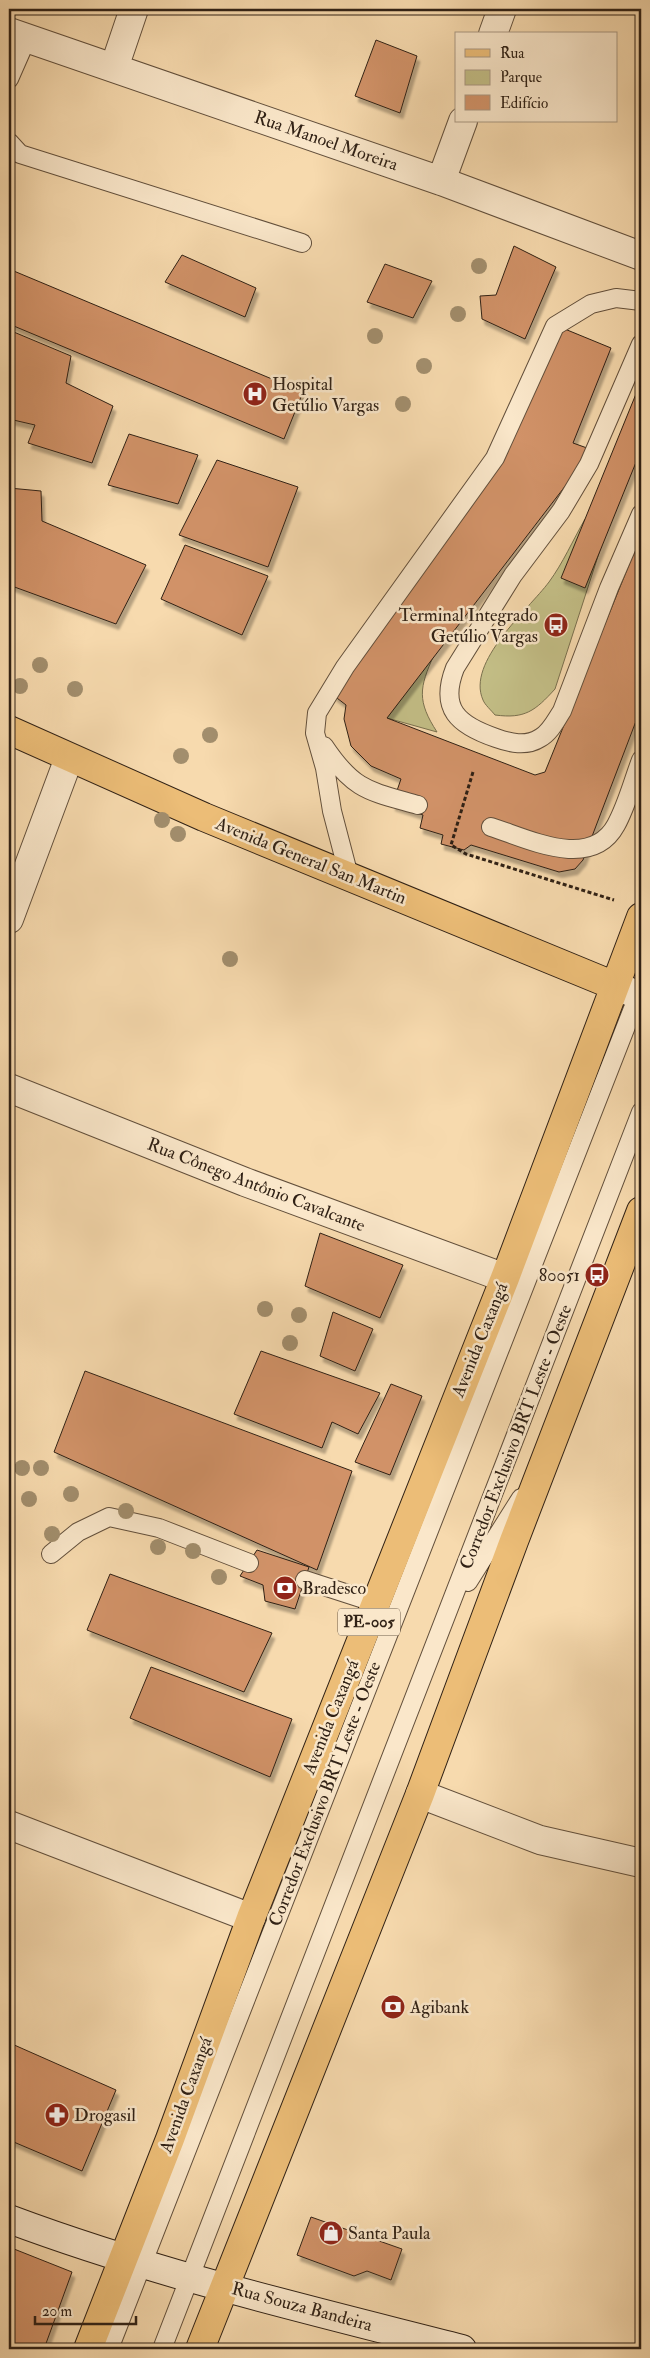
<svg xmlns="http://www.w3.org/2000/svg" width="650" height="2358" viewBox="0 0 650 2358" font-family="'IM FELL Double Pica',serif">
	<defs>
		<filter id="shadow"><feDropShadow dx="3" dy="5.5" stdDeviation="1" flood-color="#0004"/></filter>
	</defs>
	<rect width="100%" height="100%" fill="#f7daae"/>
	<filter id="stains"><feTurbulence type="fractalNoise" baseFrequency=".004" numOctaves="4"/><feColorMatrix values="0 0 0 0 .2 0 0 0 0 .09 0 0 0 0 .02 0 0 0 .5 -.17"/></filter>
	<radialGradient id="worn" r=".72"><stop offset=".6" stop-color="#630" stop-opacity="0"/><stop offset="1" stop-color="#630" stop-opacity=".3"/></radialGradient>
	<path fill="#c3be86" stroke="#7a704e" d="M585 519 600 550 555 689C535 711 525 719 495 715 491 710 485 705 483 700 466 662 528 610 549 582 563 563 573 540 585 519Z
		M434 655C419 688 417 701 437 732L387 718Z"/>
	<path fill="#d19268" stroke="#302115" filter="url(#shadow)" d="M376 40 417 56 400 113 355 96Z
		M514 246 556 267 525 339 482 319 480 296 496 295Z
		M182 255 256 288 245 317 165 282Z
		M385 264 432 281 413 318 367 302Z
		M9 269 303 392 284 439 9 324Z
		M555 325 611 348 573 443 587 448 576 472 387 718 535 775 545 772 641 535V708L583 860 575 869 559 872 471 845 464 850 441 844 443 835 420 828 423 815 392 805 401 779 371 766 351 746 344 719 346 705 333 695 502 455Z
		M9 330 71 356 66 383 113 406 92 463 28 443 35 425 9 419Z
		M638 389 641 390V450L585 588 561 578Z
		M129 434 198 455 178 504 108 485Z
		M217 460 298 487 268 567 179 535Z
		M9 488 41 491 42 521 146 565 116 624 9 585Z
		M185 545 268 576 242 635 161 599Z
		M320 1233 403 1265 380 1318 305 1286Z
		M333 1312 373 1329 355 1371 320 1356Z
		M261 1351 380 1393 358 1434 332 1422 322 1448 234 1414Z
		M85 1371 352 1471 317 1570 54 1452Z
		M391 1384 422 1396 390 1475 355 1462Z
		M257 1550 309 1567 295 1609 265 1601 263 1585 240 1576Z
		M110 1574 272 1633 244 1692 87 1630Z
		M151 1667 292 1719 270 1777 130 1718Z
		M12 2044 116 2090 82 2171 9 2140V2051Z
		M311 2217 402 2249 391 2280 367 2271 354 2276 297 2255Z
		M9 2247 72 2272 44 2349H9Z"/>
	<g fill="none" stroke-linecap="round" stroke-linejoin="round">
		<defs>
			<path id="lane" d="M9 79 27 38
				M9 142 20 154 302 243
				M641 344 589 464 561 511 513 575 455 668C439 709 458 725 496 738 510 743 526 747 540 738 550 733 556 720 562 711L609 588 641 514
				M324 746C354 791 369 791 418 805
				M491 827C529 839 591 871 616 825 627 805 633 781 641 760
				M349 876 332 811 325 768 315 733 317 713 345 667 495 458 555 326 591 304 616 298 641 301
				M51 1554 78 1532 109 1517 159 1528 249 1563
				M305 1580 376 1603
				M468 1582 521 1498
				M109 2349 641 988
				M162 2349 641 1112"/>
			<path id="street" d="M9 32 441 181 641 256
				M493 34 502 9
				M114 68 134 9
				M441 181 463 121
				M9 919 69 758
				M9 1088 245 1182 505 1278
				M420 1794 540 1840 641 1863
				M9 1825 251 1918"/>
			<path id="secondary" d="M615 986 641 996
				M9 2219C156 2274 310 2310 462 2349"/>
			<path id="primary" d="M9 730 204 817 615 986
				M88 2349 170 2139 251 1918 505 1278 641 917
				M200 2349 420 1794 514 1541 641 1211"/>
		</defs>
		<use href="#lane" stroke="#624f3b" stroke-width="20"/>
		<use href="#street" stroke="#624f3b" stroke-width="30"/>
		<use href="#secondary" stroke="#302115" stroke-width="30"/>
		<use href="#primary" stroke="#302115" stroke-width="30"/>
		<path stroke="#302115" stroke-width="3" stroke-dasharray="4 2.5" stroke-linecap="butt" d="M473 772 451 845 466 854 614 900"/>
		<use href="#lane" stroke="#fae7ca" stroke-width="18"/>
		<use href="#street" stroke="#fae7ca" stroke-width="28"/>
		<use href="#secondary" stroke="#fae7ca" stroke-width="28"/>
		<use href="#primary" stroke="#ecbd77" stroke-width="28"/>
	</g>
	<g fill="#a28e6d">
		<circle cx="479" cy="266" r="8"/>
		<circle cx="458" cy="314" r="8"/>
		<circle cx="375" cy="336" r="8"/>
		<circle cx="424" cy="366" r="8"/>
		<circle cx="403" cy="404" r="8"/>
		<circle cx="40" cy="665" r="8"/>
		<circle cx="20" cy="686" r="8"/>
		<circle cx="75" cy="689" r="8"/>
		<circle cx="210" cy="735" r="8"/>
		<circle cx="181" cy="756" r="8"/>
		<circle cx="162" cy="820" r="8"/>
		<circle cx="178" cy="834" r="8"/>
		<circle cx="230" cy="959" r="8"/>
		<circle cx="265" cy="1309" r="8"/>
		<circle cx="299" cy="1315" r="8"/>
		<circle cx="290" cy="1343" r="8"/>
		<circle cx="22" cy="1468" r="8"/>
		<circle cx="41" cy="1468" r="8"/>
		<circle cx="71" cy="1494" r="8"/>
		<circle cx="29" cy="1499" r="8"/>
		<circle cx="126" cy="1511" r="8"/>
		<circle cx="52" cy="1534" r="8"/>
		<circle cx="158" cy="1547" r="8"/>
		<circle cx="193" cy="1551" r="8"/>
		<circle cx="219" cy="1577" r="8"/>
	</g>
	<defs>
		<symbol id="hospital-disc" viewBox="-11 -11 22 22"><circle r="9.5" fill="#8f2418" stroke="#fae7ca"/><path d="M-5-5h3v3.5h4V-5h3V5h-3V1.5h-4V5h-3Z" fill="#fff"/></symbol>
		<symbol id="bus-disc" viewBox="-11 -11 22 22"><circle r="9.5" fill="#8f2418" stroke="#fae7ca"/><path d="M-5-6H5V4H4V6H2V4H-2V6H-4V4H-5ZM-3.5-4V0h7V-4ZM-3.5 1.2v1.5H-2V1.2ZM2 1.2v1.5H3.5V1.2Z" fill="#fff"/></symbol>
		<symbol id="bank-disc" viewBox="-11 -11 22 22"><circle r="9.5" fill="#8f2418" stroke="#fae7ca"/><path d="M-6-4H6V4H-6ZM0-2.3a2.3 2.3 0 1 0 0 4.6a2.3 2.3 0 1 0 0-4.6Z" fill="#fff"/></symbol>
		<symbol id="pharmacy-disc" viewBox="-11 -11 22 22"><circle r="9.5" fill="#8f2418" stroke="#fae7ca"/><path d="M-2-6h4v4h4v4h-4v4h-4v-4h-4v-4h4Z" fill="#fff"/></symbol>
		<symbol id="shop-disc" viewBox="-11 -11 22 22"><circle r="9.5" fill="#8f2418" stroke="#fae7ca"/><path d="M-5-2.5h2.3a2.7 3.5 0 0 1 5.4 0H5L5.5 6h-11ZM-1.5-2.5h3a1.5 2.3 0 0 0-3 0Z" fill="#fff"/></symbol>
	</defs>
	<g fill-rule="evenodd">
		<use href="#hospital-disc" x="241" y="380" width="28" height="28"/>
		<use href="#bus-disc" x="542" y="611" width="28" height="28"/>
		<use href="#bus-disc" x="583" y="1261" width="28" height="28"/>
		<use href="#bank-disc" x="271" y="1574" width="28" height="28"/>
		<use href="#bank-disc" x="379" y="1993" width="28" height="28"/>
		<use href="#pharmacy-disc" x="43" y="2101" width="28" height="28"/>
		<use href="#shop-disc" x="317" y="2219" width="28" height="28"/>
	</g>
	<g text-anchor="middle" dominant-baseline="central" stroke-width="5" stroke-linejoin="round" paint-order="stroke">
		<rect fill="#fae7ca" stroke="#6d5c4b" stroke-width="1" x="338" y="1608.5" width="62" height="27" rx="4"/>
		<g font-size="16" font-weight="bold" fill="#302115">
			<text x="369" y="1622">PE-005</text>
		</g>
		<g font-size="18" fill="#302115" stroke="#fae7ca">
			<text transform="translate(326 141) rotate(19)">Rua Manoel Moreira</text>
			<text transform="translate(311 861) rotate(22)">Avenida General San Martin</text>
			<text transform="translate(256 1185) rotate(21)">Rua Cônego Antônio Cavalcante</text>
			<text transform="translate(480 1340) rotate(-68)">Avenida Caxangá</text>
			<text transform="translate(516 1437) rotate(-69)">Corredor Exclusivo BRT Leste - Oeste</text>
			<text transform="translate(331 1717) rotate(-68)">Avenida Caxangá</text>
			<text transform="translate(325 1794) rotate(-69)">Corredor Exclusivo BRT Leste - Oeste</text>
			<text transform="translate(186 2095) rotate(-70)">Avenida Caxangá</text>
			<text transform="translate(302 2307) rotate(15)">Rua Souza Bandeira</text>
		</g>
		<g font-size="18" fill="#302115" stroke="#fae7ca" text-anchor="start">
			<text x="272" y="384">Hospital<tspan x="272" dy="21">Getúlio Vargas</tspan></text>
			<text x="538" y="615" text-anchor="end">Terminal Integrado<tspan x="538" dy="21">Getúlio Vargas</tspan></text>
			<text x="580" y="1275" text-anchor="end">80051</text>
			<text x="302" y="1588">Bradesco</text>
			<text x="410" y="2007">Agibank</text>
			<text x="74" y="2115">Drogasil</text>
			<text x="348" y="2233">Santa Paula</text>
		</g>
	</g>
	<rect width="650" height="2358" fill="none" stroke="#f7daae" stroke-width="30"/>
	<rect x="10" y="10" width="630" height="2338" fill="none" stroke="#302115" stroke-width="2.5"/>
	<rect x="15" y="15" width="620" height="2328" fill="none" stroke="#302115"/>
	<rect x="455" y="32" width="162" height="90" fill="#fae7ca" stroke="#a99882"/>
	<rect x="465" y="49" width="25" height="8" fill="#ecbd77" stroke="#a99882"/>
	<text x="500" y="58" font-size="15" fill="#302115">Rua</text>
	<rect x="465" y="70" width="25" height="15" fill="#c3be86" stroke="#a99882"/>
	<text x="500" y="82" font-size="15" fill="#302115">Parque</text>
	<rect x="465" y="95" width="25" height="15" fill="#d19268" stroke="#a99882"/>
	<text x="500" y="108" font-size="15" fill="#302115">Edifício</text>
	<path d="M35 2316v8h101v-8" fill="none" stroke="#302115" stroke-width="2.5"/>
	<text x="42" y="2316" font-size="15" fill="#302115" stroke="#fae7ca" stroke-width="4" paint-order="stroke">20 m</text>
	<rect width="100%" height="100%" filter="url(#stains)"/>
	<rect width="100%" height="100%" fill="url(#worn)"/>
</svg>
